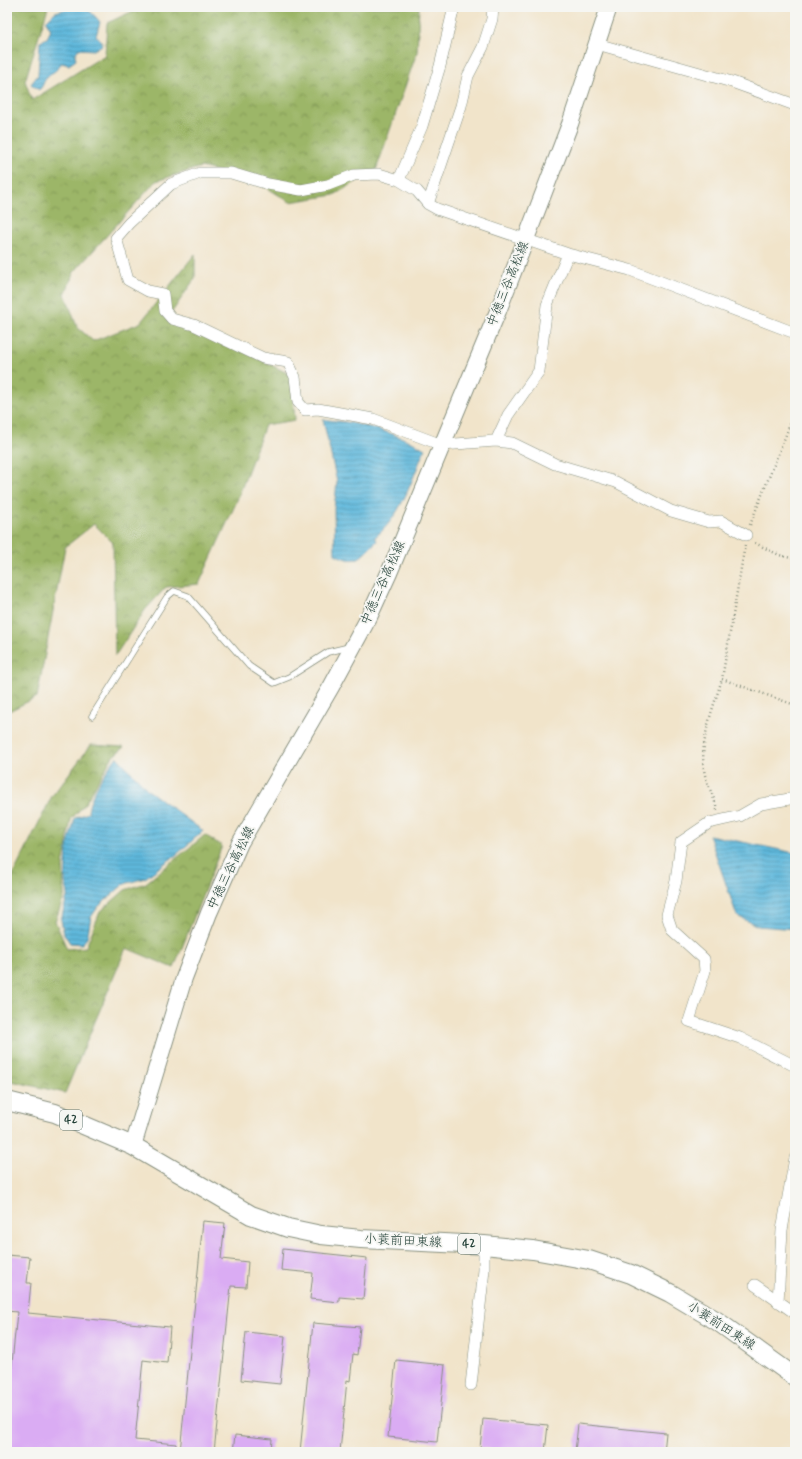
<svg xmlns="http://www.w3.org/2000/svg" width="802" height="1459" viewBox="0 0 802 1459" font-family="Mynerve,'Klee One',sans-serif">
	<defs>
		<pattern id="forest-crowns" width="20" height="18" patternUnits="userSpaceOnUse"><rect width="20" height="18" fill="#9cb667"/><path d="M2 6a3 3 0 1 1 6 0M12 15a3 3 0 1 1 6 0" fill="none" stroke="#7f9556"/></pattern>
		<pattern id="water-rules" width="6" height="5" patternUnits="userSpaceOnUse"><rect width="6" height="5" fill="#5eb8dc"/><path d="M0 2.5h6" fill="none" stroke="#4d97b3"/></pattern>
	</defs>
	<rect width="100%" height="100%" fill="#f6f6f2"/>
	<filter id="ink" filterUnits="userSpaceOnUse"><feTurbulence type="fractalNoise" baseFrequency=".025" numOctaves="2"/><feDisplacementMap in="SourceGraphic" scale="8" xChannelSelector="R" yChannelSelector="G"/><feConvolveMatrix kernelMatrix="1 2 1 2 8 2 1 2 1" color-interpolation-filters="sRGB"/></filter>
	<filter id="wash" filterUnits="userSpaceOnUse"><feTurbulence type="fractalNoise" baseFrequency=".012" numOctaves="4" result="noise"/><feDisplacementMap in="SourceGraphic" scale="16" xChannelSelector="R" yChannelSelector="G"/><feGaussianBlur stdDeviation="0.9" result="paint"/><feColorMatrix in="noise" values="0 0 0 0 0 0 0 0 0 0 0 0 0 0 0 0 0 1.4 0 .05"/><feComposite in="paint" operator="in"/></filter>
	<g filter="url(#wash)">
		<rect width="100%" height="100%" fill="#f1e4ca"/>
		<path fill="url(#forest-crowns)" stroke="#5e7a4e" d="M7 7H48L25 81 32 100 105 55 107 23 142 7H419L417 52 376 170 334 195 290 202 256 181 201 167 156 181 74 272 65 294 77 327 93 341 140 323 195 254V278L170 315 291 375 295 420 265 425 236 503 199 584 166 587 145 610 115 656 113 543 94 524 65 547 37 697 7 712Z
			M91 745 124 747 113 756 84 805 71 819 63 865 64 897 55 921 67 949 86 947 100 912 125 890 146 883 205 835 222 846 174 968 126 948 65 1093 7 1080V887L52 796Z"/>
		<path fill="url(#water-rules)" stroke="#3e7a88" d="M74 7C87 7 92 12 100 22L96 36 102 41V45L94 50 78 49 75 55 76 60 69 65 61 63C58 71 53 71 48 77 43 80 44 86 39 90L31 84 38 75 40 42 47 38 51 30 46 21 55 12Z
			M323 419C332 421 342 421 351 423 376 428 403 436 425 449 412 478 402 516 375 537L377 541C361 555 359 567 335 554L334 509 337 482Z
			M117 757 148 790 203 831 176 855 145 878 124 884 98 907 91 917 87 938 82 944 70 943 64 934 61 920 68 893 65 882 67 848 75 818 88 813C89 796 106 770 117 757Z
			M709 835 795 853V929L758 926 737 916Z"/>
		<g id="blocks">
			<path fill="#daacf3" d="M203 1221 225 1223 221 1259 248 1262 246 1287 231 1286 214 1452H180Z
				M283 1249 367 1258 363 1299 339 1297V1302L310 1299 313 1273 281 1270Z
				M7 1255 30 1257 27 1283H31L28 1313 170 1327 167 1363 143 1360 135 1440 176 1444V1452H7V1415L17 1312 7 1311Z
				M313 1323 360 1327 357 1355 353 1354 350 1381 347 1380 340 1452H300Z
				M246 1332 285 1336 280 1384 241 1380Z
				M396 1360 445 1365 437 1442 388 1437Z
				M483 1419 548 1425 545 1452H490L491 1449 480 1448Z
				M578 1424 666 1433 664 1452H575Z
				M235 1435 272 1439 271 1452H233Z"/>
		</g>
	</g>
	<g filter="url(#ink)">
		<use href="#blocks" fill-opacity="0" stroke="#88907f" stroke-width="1"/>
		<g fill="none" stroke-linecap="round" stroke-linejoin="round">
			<defs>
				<path id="lane" d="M92 716 167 597 174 591 188 596 249 666 274 683 289 677 328 652 349 647"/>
				<path id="street" d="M597 44 732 82 795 105
					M399 180 422 126 440 66 454 7
					M428 204 461 106 468 76 483 47 492 19 493 7
					M496 441 508 415 539 371 547 305 568 254
					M746 535 721 521 709 522 671 511 616 482 555 464 512 443 496 441 442 445 373 419 318 409 305 410 298 402 295 377 288 362 263 358 194 325 172 319 165 311 163 294 148 291 128 280 116 238 129 223 171 184 200 173H231L268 184 301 190 328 185 354 175 379 174 399 180 417 191 428 204 437 209 568 254 630 270 795 333
					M795 798 761 804 740 816 709 823 681 842 676 881 667 915 672 930 704 959 705 971 689 1021 740 1038 795 1066
					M755 1285 795 1313
					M778 1302 782 1230 795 1158
					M471 1385 484 1270V1245"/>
				<path id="secondary" d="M133 1146 184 978 209 913 240 843 331 687 369 617 389 573 498 311 526 239 570 124 609 7"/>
				<path id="primary" d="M7 1101 55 1113 133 1146 251 1215 288 1228 321 1235 361 1239 484 1245 533 1250 589 1260 631 1274 670 1293 717 1321 795 1377"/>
			</defs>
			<use href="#lane" stroke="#88907f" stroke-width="7"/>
			<use href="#street" stroke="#88907f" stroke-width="12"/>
			<use href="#secondary" stroke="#88907f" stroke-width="18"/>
			<use href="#primary" stroke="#88907f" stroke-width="20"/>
			<path stroke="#88907f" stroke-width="2.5" stroke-dasharray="1 3" stroke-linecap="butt" d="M750 525 795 412
				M755 543 779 555 795 559
				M745 545 722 679 795 705
				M717 810C715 798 708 787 705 775 698 744 713 709 722 679"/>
			<use href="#lane" stroke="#fff" stroke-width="5.5"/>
			<use href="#street" stroke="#fff" stroke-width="11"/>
			<use href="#secondary" stroke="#fff" stroke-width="16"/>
			<use href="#primary" stroke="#fff" stroke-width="18"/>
		</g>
	</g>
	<g text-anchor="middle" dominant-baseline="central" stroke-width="3.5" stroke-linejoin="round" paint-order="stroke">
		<g fill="#f6f6f2" stroke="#60746d" stroke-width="1">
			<rect x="60" y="1110" width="22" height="20" rx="3"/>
			<rect x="458" y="1234" width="22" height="20" rx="3"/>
		</g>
		<g font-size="12" font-weight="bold" fill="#1f3d34">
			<text x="71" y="1120">42</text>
			<text x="469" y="1244">42</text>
		</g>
		<g font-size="13" fill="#1f3d34" stroke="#f6f6f2">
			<text transform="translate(508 284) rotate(-68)">中徳三谷高松線</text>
			<text transform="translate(383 583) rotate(-66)">中徳三谷高松線</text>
			<text transform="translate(231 868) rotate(-64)">中徳三谷高松線</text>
			<text transform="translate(403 1241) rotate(3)">小蓑前田東線</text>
			<text transform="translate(721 1326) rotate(33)">小蓑前田東線</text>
		</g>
	</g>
	<rect width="802" height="1459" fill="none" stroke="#f6f6f2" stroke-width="24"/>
</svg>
